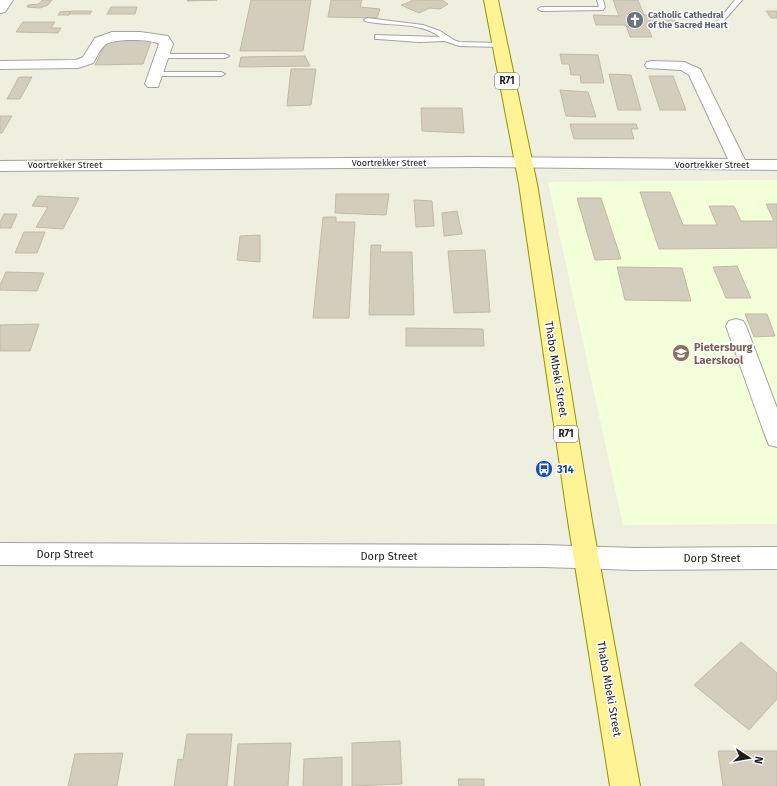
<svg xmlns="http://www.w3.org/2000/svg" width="777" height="786" viewBox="0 0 777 786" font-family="'Fira Sans',sans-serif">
	<rect width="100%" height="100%" fill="#efefe0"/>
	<path fill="#f3ffd9" d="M777 180V524L623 525 548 182Z"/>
	<path fill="#d2cdbd" stroke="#c2baa2" d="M42 0H52L48 5 40 8 27 7 28 5 39 4Z
		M188 0H217L187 1Z
		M251 0H311L303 51H240Z
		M331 0H362L360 7 380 9 377 18 328 17Z
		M411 0H442L448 4 440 9 430 8 419 13 401 5 412 1Z
		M613 0H638L644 15H673L677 25H647L652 37H630L626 25H596L593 15 619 16Z
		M111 7H137L135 14H107Z
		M70 11 69 15H58L60 12Z
		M71 11H92L90 14H69Z
		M766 11H777V18H771Z
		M23 22H55L51 28H61L58 33 16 32Z
		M108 39H152L143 64 95 65Z
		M560 54 598 55 604 83H581L580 75H571L569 64H562Z
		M305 56 310 66 239 67 241 57Z
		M291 69H316L311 105 287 106Z
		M609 74 631 75 641 110H618Z
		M649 76H673L686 110H660Z
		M19 77H32L20 99H7Z
		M560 90 588 92 596 117 566 116Z
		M421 108H462L464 133 422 131Z
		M0 116H12L2 133H0Z
		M570 124H636L638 129H631L634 139H574Z
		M640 192H670L683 225H717L709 206H734L741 221H774L766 204H777V248L659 249Z
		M336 194H389L386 215 335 213Z
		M38 196 79 198 63 229 36 227 48 207 32 206Z
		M577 198H601L621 259 595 260Z
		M414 200 432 201 434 226 416 227Z
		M457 211 462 234 444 236 442 213Z
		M4 214H17L11 228H0V222Z
		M323 217H336V222H355L349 318H313Z
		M24 232H45L37 253H15Z
		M260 235V262L237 260 240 236Z
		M371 245H381L380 252H412L414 315H369Z
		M485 250 490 312 454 313 448 251Z
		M737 266 751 298H726L713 267Z
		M617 267 682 268 691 301 625 300Z
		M6 272 44 273 37 291 0 290V285Z
		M745 314H767L775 336 754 337Z
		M39 324 30 351H0V325Z
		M406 328 483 329 484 346H406Z
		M741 642 777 673V699L749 730 694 685Z
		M187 734H232L227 786H174L178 759 183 760Z
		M400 741 402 784 352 786V743Z
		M291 743 288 786H234L238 744Z
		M718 751H777V786H723Z
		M123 753 117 786H68L75 754Z
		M342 757V786H303L304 759Z
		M458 779H484V786H459Z"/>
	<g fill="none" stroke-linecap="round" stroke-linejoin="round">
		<defs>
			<path id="service" d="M597 0H603L605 7 603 10 541 11 538 9 541 7H599Z
				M735 0H742L721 24H717V22Z
				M367 18 423 25 440 31 454 40 459 42 500 43 504 45 500 47 459 46 445 41 419 42 378 39H375V35L440 37C420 21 389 27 365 21L364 20Z
				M159 54H225L229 56 225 58H159Z
				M153 72H221L225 74 221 76H156L152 74Z"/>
			<path id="minor" d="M0 0H13L5 12 0 13Z
				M112 32H140L168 36 173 44 158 87H148L145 84 159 44C152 39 112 38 105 45 100 49 97 57 93 63L78 68 0 69V61L76 60 83 57 95 38Z
				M652 61 684 62 700 69 745 160H777V170L474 167 0 171V161L474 157 728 159 689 75 681 70 647 68 645 65 647 62Z
				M736 319 743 321 746 326 777 408V447L769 445 766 438 726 326 729 321Z"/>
			<path id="tertiary" d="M0 543 544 545 635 548 777 547V569L635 570 544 567 0 565Z"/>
			<path id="primary" d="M484 0H498L537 184 592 521 640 786H610L568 521 519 184Z"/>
		</defs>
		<use href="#service" stroke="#a3a3a3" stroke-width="2"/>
		<use href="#minor" stroke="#a3a3a3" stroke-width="2"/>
		<use href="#tertiary" stroke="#a3a3a3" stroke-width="2"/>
		<use href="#primary" stroke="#949200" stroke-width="2"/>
		<use href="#service" fill="#fff" fill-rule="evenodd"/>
		<use href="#minor" fill="#fff" fill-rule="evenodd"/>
		<use href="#tertiary" fill="#fff" fill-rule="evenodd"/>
		<use href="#primary" fill="#fff395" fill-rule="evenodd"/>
	</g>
	<defs>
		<symbol id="church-disc" viewBox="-11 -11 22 22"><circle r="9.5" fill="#6b7280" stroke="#fff"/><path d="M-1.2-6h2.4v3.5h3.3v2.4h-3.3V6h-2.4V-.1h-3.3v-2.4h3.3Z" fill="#fff"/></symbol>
		<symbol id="school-disc" viewBox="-11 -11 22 22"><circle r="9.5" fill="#8d6e63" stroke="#fff"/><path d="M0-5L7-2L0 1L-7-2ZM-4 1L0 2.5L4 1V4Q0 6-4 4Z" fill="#fff"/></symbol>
		<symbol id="bus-disc" viewBox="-11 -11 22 22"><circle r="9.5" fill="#1a4fb4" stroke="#fff"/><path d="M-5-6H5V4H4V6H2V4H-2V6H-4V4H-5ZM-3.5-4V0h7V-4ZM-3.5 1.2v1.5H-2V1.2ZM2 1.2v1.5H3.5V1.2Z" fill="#fff"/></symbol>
	</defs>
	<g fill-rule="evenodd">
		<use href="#church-disc" x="625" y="10" width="20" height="20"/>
		<use href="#school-disc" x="671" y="343" width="20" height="20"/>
		<use href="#bus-disc" x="534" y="459" width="20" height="20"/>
	</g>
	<g text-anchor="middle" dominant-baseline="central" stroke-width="3" stroke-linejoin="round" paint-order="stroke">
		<g font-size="9" font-weight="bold" fill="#5b616d" stroke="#fff" text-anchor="start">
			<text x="648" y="15">Catholic Cathedral<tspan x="648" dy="10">of the Sacred Heart</tspan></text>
		</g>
		<g font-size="9" fill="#1c1c1c" stroke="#fff">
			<text x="389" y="163">Voortrekker Street</text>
			<text x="65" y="165">Voortrekker Street</text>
			<text x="712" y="165">Voortrekker Street</text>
		</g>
		<g fill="#fff" stroke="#606060" stroke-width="1">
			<rect x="495" y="73" width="24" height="16" rx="3"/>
			<rect x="554" y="426" width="24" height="16" rx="3"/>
		</g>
		<g font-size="10" font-weight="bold" fill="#1c1c1c">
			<text x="507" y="81">R71</text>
			<text x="566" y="434">R71</text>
		</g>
		<g font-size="11" font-weight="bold" fill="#785e54" stroke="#fff" text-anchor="start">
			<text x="694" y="347">Pietersburg<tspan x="694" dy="13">Laerskool</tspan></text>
		</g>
		<g font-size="11" fill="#1c1c1c" stroke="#fff">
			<text transform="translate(556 369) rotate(81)">Thabo Mbeki Street</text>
			<text x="65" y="554">Dorp Street</text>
			<text x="389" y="556">Dorp Street</text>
			<text x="712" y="558">Dorp Street</text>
			<text transform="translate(609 689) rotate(80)">Thabo Mbeki Street</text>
		</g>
		<g font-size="11" font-weight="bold" fill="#164399" stroke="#fff" text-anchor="start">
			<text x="557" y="469">314</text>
		</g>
	</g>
	<g transform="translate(749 758) rotate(102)" stroke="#ffffff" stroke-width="3" paint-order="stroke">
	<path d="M0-3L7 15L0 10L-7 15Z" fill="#1c1c1c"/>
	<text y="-6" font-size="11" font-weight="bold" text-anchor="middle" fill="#1c1c1c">N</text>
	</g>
</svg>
